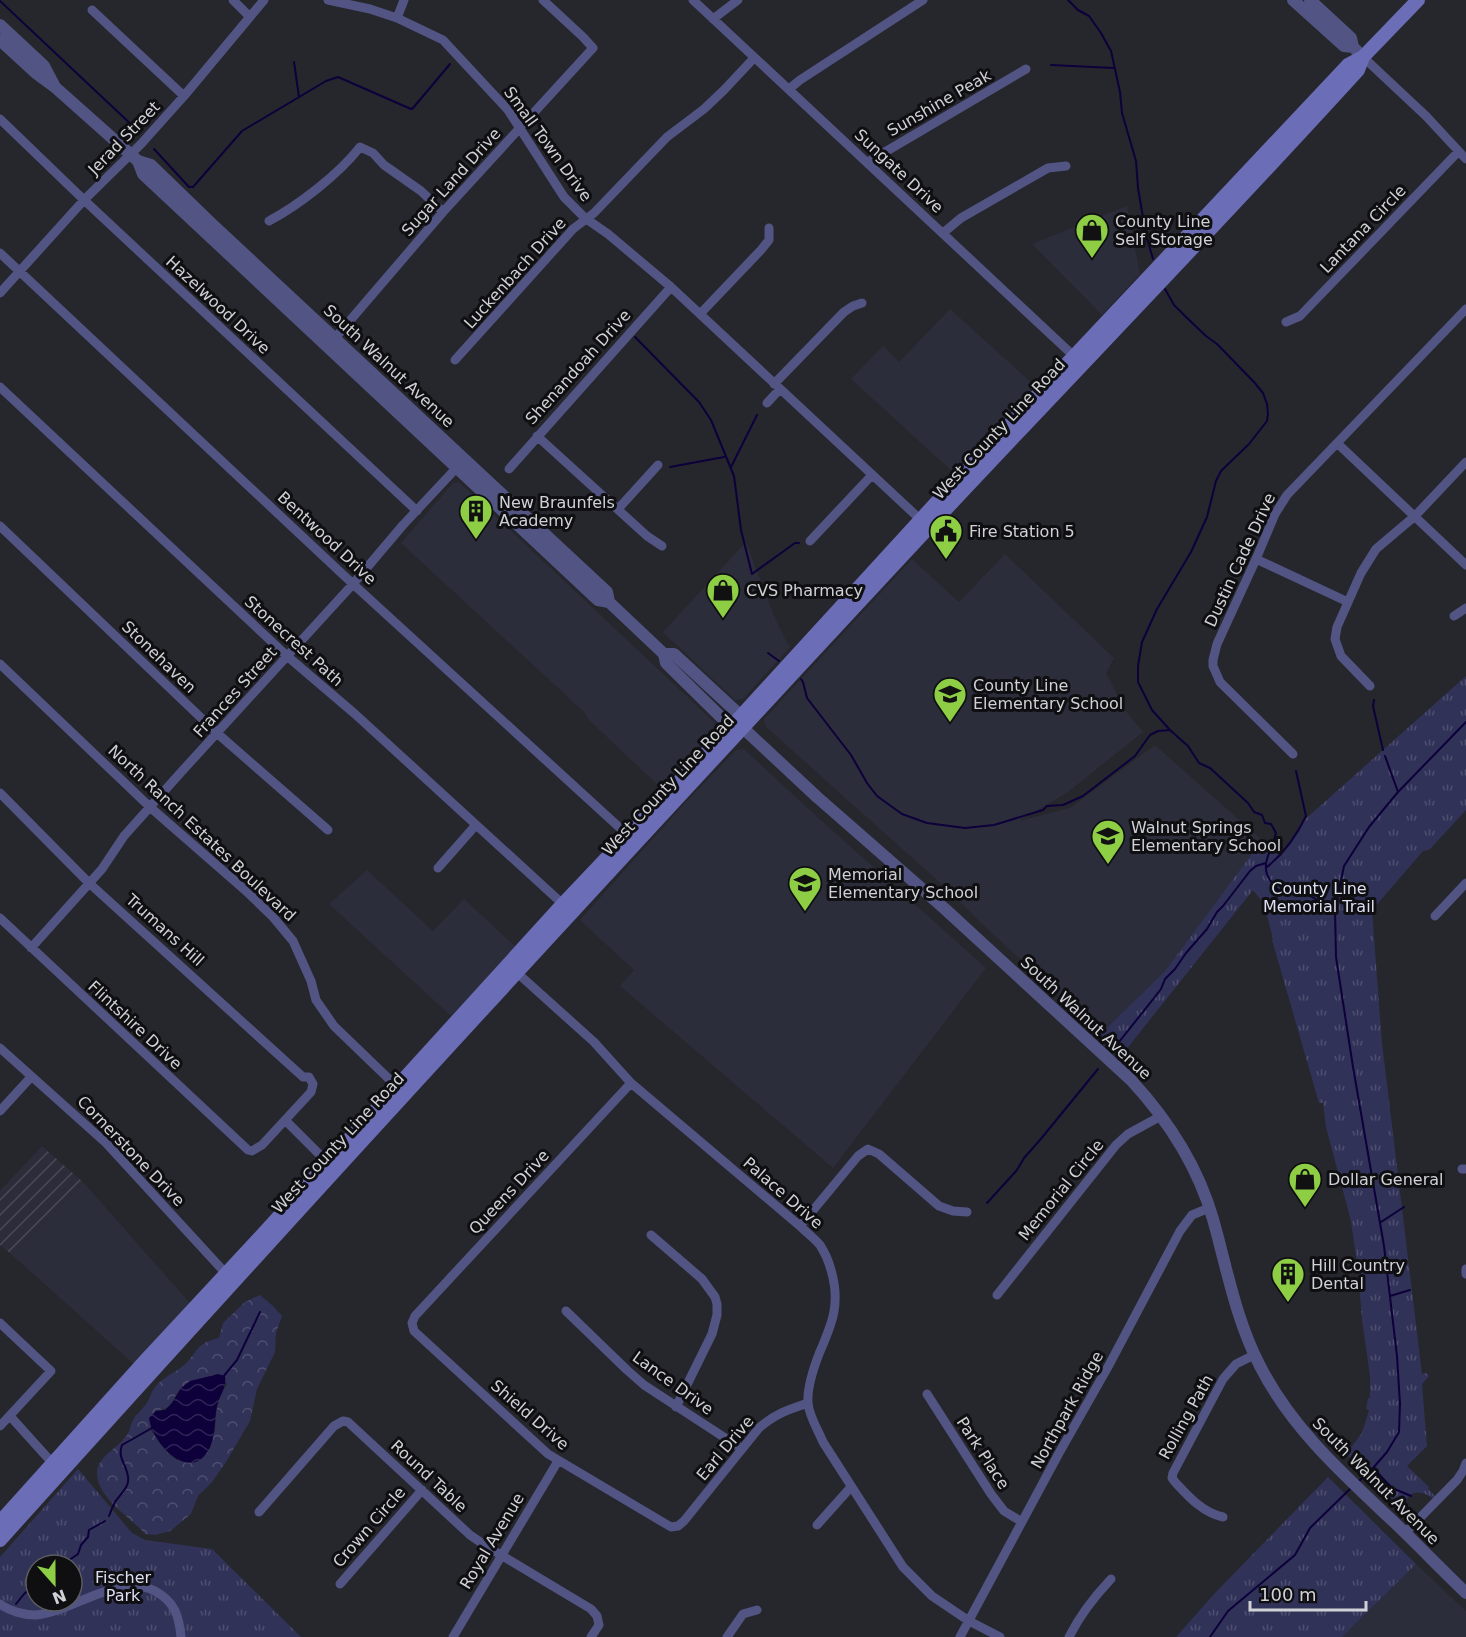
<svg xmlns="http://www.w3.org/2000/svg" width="1466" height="1637" viewBox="0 0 1466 1637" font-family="'DejaVu Sans',sans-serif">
	<defs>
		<pattern id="industrial-furrows" width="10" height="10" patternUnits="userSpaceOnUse" patternTransform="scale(1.5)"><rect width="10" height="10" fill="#2c2d3a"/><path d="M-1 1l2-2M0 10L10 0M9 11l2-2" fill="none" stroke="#4a4a56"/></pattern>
		<pattern id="forest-crowns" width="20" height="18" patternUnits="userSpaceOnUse" patternTransform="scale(1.5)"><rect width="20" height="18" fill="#313258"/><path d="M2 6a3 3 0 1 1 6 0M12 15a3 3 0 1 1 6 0" fill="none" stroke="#4e4f6f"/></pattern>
		<pattern id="park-tufts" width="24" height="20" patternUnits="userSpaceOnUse" patternTransform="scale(1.5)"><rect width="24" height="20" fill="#313258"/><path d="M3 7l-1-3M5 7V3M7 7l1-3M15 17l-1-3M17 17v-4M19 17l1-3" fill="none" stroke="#4e4f6f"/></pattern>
		<pattern id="water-waves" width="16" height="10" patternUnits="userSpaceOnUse" patternTransform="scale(1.5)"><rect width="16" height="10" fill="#0d003b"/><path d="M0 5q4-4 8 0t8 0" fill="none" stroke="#2f2456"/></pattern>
	</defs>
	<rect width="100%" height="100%" fill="#26262d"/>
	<path fill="#2c2d3a" d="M1127 206 1140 274 1102 315 1032 244Z
		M950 309 1035 386 954 473 851 379 883 346 899 362Z
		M459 482 714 722 715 729 660 787 589 720 584 712 401 543 453 483Z
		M746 542 774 616 788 645 791 646 743 699 735 700 663 632Z
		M1005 554 1114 658 1106 673 1125 710 1143 732 1068 792 1019 821 1070 808 1155 745 1262 840 1165 971 1102 1034 983 925 947 889 765 726 764 719 912 559 959 602Z
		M744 749 814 814 986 968 833 1168 620 986 634 970 580 920 683 805 736 750Z
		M367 870 433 931 464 899 515 946 486 979 451 1016 329 904Z
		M83 1182 190 1303 134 1364 12 1255Z
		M1416 1564 1466 1611V1637H1342Z"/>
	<path fill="url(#industrial-furrows)" d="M42 1146 83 1182 12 1255 0 1245V1191Z"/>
	<path fill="url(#forest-crowns)" fill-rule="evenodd" d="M260 1295 273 1306 282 1316 276 1333 275 1352 257 1389 250 1421 226 1462 212 1482 198 1496 191 1514 170 1531 155 1535 145 1534C131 1517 98 1499 97 1474 96 1457 119 1448 127 1435 130 1431 130 1426 132 1422 135 1415 142 1410 146 1404 150 1399 151 1392 155 1387 163 1377 175 1373 184 1365 192 1359 196 1347 206 1342 210 1340 215 1339 219 1338L223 1323 245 1302ZM218 1374 227 1384 220 1396 216 1413 215 1430 210 1448 199 1460H177L168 1453 150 1429 156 1411C176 1408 170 1399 181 1389 186 1384 210 1377 218 1374Z"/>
	<path fill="url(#park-tufts)" fill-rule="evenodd" d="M1466 676V810L1429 850 1423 851 1372 910 1382 1043 1422 1374 1426 1373 1429 1376 1422 1384 1427 1446 1407 1466 1429 1487 1428 1489 1436 1497 1432 1498C1424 1491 1409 1489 1406 1502 1405 1506 1405 1509 1405 1512L1346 1454 1362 1433 1369 1410 1366 1409 1368 1398H1370V1376L1362 1320 1358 1270 1351 1221 1326 1127 1323 1103H1319L1272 940 1273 939 1264 904 1253 890 1121 1056 1099 1036 1165 971 1262 840 1281 856 1296 833 1301 823Z
		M78 1469 132 1533 145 1540 212 1549 301 1637H0V1557ZM36 1565H72V1601H36Z
		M1328 1477 1416 1564 1342 1637H1176L1215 1593Z"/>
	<path fill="url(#water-waves)" d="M218 1374 225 1376C227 1387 220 1394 217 1406 214 1420 216 1434 210 1447 192 1486 152 1444 149 1418L156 1411 165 1410 172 1403 181 1388 190 1381Z"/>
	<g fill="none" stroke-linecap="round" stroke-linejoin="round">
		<path stroke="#0d003b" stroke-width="2" d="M1068 0 1078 10 1089 16 1101 33 1111 51 1120 92 1122 113 1136 161 1138 188 1146 235 1153 259
			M0 1 136 129
			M294 62 299 97
			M1051 65 1114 68
			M154 149 189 187H193L242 131 326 81 338 77 411 109 413 108 450 64
			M1165 289 1174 305 1185 316 1206 336 1217 344 1254 382 1263 393 1267 404 1268 414 1267 421 1249 444 1221 471 1216 481 1207 517 1191 552 1157 609 1142 642 1138 666V682L1152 710 1170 730 1188 746 1199 763 1210 768 1248 803 1254 812 1262 815 1265 823 1271 824 1276 833C1273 849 1259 864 1270 880 1274 885 1275 888 1280 891
			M635 337 699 402 711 420 734 476 741 530 752 574 795 543H799
			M670 467 724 457
			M731 467 757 415
			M768 653 779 661
			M801 679 803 682 807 698 851 755 867 783 877 796 902 814 927 823 965 828 994 825 1043 810 1047 806 1063 805 1083 796 1135 756 1150 735 1158 731 1170 730
			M1374 700 1373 706 1383 750
			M1385 756 1398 792
			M1267 867C1283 854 1297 835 1306 816L1296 771
			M1284 892H1303L1335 910
			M1115 1047 1154 998 1161 989 1165 979 1175 969 1186 953 1207 929 1217 912 1223 906 1250 871 1256 866 1266 863
			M987 1203 1017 1170 1024 1158 1040 1140 1098 1069
			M1381 1222 1404 1207
			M1390 1296 1410 1290
			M223 1377 237 1360 260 1312
			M1373 1468 1392 1488 1411 1496
			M1359 1481 1373 1468 1387 1452 1399 1432 1400 1404 1397 1356 1384 1246 1353 1067 1336 957 1335 910 1344 866 1369 827 1398 792 1466 722
			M109 1516C111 1511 113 1506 115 1502 120 1494 130 1487 128 1477 127 1465 117 1458 122 1445L152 1428
			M62 1565 78 1554 81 1545 88 1537 89 1530 105 1521
			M16 1604 24 1594 36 1584
			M1210 1637 1228 1611 1295 1555 1310 1528 1352 1487"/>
		<path stroke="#525483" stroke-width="9" d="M233 0 249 16
			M328 0 370 9 397 18 443 40 508 110 564 197 585 218 608 234 671 287 923 522
			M693 0 1077 359
			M92 10 184 96
			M397 18 404 0
			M713 19 738 0
			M1363 57 1426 116 1466 159
			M789 89 800 80 923 0
			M0 119 84 200 417 511
			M868 162 1026 69
			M269 221C299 205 339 174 360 147L373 153 384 165 421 191 443 212
			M943 233 961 218 1048 168 1066 166
			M0 253 353 584 632 839
			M0 293 84 200 141 144 184 96 264 0
			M700 314 761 250 769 240V228
			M1286 322 1300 316 1458 152
			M335 338 443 212 593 48 583 37 543 0
			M455 360 573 229 594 213 667 137 704 109 724 90 754 58
			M774 384 844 312 853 306 862 303
			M0 387 287 656 355 714 566 907
			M767 403 780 389
			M537 436 647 536 662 546
			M1337 443 1466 565
			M509 469 671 287
			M618 509 658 465
			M0 526 218 734 328 830
			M810 541 872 475
			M1256 559 1348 602
			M1454 616 1466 608
			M0 664 151 808 245 890 273 917 293 941 311 981 316 1000 334 1026 390 1080 401 1087
			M1370 686 1341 656 1335 639 1337 627 1361 573 1376 549 1415 516 1466 462
			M1293 754 1220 682 1213 666V660L1217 644 1256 559 1275 514 1287 495 1466 309
			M0 793 89 883 303 1077H309L313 1084 311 1092 262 1145 252 1151 248 1150 0 918
			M438 868 475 826
			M1435 916 1466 883
			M31 948 102 869 124 836 183 770 353 584 403 525 461 463
			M514 970 594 1042 631 1083 800 1226C806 1232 814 1238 820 1245 825 1253 829 1262 831 1270 841 1304 832 1324 819 1354 814 1367 807 1389 808 1403 809 1416 818 1430 823 1442L903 1567 932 1596 969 1621 1000 1637
			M0 1048 106 1143 230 1278
			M631 1083 415 1316 412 1323 414 1331 548 1454 671 1527 678 1526 684 1521 759 1428C775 1414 787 1410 808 1403
			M0 1111 31 1077
			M285 1120 332 1167
			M1462 1169H1466
			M800 1226 858 1156 868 1149 879 1154 939 1206 953 1211 967 1212
			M651 1235 702 1279 715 1297 717 1304V1315L712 1334 676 1407
			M1466 1269V1274
			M997 1295 1116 1145 1128 1134 1161 1116
			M566 1311 627 1370 644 1385 742 1449
			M0 1323 51 1371 0 1426
			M927 1394 991 1494 1004 1511 1022 1522
			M10 1416 55 1466
			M259 1512 334 1426 343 1421 348 1422 470 1535 486 1546 591 1609 597 1616 599 1625 591 1637
			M1223 1517C1203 1513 1189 1497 1175 1482L1172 1478 1173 1473 1223 1379 1236 1364 1254 1355
			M817 1525 851 1487
			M1405 1533 1457 1480 1463 1471 1466 1463
			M340 1584 422 1490
			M0 1604C9 1611 24 1615 35 1615 73 1612 119 1572 155 1591 175 1602 179 1616 181 1637
			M453 1637 558 1461
			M727 1637 743 1614 757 1610
			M960 1637 1059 1453 1109 1365 1180 1231 1192 1215 1209 1208
			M1069 1637C1080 1615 1094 1597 1111 1579"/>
		<path stroke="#525483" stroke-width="12" d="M1293 0 1344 46 1353 47
			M1310 0 1351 38 1353 47 1363 57
			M0 25 44 66 54 85
			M0 40 37 74 56 88 138 161 151 165 212 224 607 592 609 602
			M138 161 143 174 598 600 609 602 664 654 666 663 731 727 743 728 817 797 945 909 1131 1080C1168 1120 1198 1167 1213 1219 1227 1269 1236 1320 1260 1366 1292 1429 1344 1475 1395 1523 1419 1546 1442 1570 1466 1593
			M664 654H674L741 716 742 724"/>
		<path stroke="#6b6db7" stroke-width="14" d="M0 1522 145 1361 263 1234 563 904 731 727 935 504 1348 65 1363 57 1418 0
			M0 1540C307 1199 618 861 931 525 1073 373 1218 224 1358 70L1363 57"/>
	</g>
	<defs>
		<symbol id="shop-pin" viewBox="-11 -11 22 30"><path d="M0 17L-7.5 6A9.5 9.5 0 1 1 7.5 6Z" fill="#8dce44" stroke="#0f0f12"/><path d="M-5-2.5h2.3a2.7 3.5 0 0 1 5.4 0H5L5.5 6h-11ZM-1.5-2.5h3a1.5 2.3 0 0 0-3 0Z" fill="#111"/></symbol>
		<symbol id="building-pin" viewBox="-11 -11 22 30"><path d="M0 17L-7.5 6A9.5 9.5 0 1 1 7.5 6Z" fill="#8dce44" stroke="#0f0f12"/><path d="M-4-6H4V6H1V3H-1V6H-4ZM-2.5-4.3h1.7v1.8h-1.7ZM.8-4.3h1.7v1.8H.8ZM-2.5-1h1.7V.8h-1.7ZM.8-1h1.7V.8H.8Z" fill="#111"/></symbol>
		<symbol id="civic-pin" viewBox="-11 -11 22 30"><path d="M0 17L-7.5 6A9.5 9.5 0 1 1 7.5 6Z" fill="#8dce44" stroke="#0f0f12"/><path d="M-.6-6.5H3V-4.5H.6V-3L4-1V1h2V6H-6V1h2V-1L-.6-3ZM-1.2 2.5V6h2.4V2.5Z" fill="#111"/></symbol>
		<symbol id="school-pin" viewBox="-11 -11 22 30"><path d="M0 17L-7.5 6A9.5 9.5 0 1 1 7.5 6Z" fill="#8dce44" stroke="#0f0f12"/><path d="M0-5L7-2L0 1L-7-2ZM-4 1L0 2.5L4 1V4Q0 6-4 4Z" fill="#111"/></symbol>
	</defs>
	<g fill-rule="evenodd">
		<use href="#shop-pin" x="1073" y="211" width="38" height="52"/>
		<use href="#building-pin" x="457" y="492" width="38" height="52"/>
		<use href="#civic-pin" x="927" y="512" width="38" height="52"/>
		<use href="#shop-pin" x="704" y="571" width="38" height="52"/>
		<use href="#school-pin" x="931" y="675" width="38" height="52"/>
		<use href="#school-pin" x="1089" y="817" width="38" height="52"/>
		<use href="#school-pin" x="786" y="864" width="38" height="52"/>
		<use href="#shop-pin" x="1286" y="1160" width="38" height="52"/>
		<use href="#building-pin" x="1269" y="1255" width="38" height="52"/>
	</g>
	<g text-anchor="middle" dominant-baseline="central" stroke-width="6" stroke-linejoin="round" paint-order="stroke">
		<g font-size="16" fill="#d0d1d5" stroke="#0f0f12">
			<text transform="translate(939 103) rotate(-30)">Sunshine Peak</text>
			<text transform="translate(124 138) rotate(-46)">Jerad Street</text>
			<text transform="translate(548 144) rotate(54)">Small Town Drive</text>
			<text transform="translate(899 171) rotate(43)">Sungate Drive</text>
			<text transform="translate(451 182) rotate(-48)">Sugar Land Drive</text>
			<text transform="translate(1363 229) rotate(-46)">Lantana Circle</text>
			<text transform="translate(515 273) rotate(-48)">Luckenbach Drive</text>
			<text transform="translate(218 305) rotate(43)">Hazelwood Drive</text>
			<text transform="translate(389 366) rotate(43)">South Walnut Avenue</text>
			<text transform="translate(578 367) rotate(-48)">Shenandoah Drive</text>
			<text transform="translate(999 429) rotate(-47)">West County Line Road</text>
			<text transform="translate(327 538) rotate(43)">Bentwood Drive</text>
			<text transform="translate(1240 560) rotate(-65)">Dustin Cade Drive</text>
			<text transform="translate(294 641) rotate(42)">Stonecrest Path</text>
			<text transform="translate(159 657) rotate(44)">Stonehaven</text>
			<text transform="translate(235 692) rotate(-48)">Frances Street</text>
			<text transform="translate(668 785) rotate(-47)">West County Line Road</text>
			<text transform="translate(202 833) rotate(43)">North Ranch Estates Boulevard</text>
			<text transform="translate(165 930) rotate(42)">Trumans Hill</text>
			<text transform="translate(1086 1018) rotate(43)">South Walnut Avenue</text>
			<text transform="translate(135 1025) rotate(43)">Flintshire Drive</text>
			<text transform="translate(338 1143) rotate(-47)">West County Line Road</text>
			<text transform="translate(131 1151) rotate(46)">Cornerstone Drive</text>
			<text transform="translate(1061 1190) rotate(-51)">Memorial Circle</text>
			<text transform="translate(509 1192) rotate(-47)">Queens Drive</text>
			<text transform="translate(783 1193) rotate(41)">Palace Drive</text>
			<text transform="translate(673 1383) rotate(36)">Lance Drive</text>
			<text transform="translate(1067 1410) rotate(-61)">Northpark Ridge</text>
			<text transform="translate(530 1415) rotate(41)">Shield Drive</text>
			<text transform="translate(1186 1417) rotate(-61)">Rolling Path</text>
			<text transform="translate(725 1448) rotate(-50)">Earl Drive</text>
			<text transform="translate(983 1453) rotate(57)">Park Place</text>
			<text transform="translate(429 1476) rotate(43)">Round Table</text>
			<text transform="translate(1376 1481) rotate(45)">South Walnut Avenue</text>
			<text transform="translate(369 1527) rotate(-49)">Crown Circle</text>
			<text transform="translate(492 1541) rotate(-59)">Royal Avenue</text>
		</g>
		<g font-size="16" fill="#d0d1d5" stroke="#0f0f12" text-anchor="start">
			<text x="1115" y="221">County Line<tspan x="1115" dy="18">Self Storage</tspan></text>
			<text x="499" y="502">New Braunfels<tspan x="499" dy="18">Academy</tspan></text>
			<text x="969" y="531">Fire Station 5</text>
			<text x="746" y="590">CVS Pharmacy</text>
			<text x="973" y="685">County Line<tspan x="973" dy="18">Elementary School</tspan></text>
			<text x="1131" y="827">Walnut Springs<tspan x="1131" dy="18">Elementary School</tspan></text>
			<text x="828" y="874">Memorial<tspan x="828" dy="18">Elementary School</tspan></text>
			<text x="1328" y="1179">Dollar General</text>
			<text x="1311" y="1265">Hill Country<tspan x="1311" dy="18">Dental</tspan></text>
		</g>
		<g font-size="16" fill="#dddff3" stroke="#0f0f12">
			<text x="1319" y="888">County Line<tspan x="1319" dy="18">Memorial Trail</tspan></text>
			<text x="123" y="1577">Fischer<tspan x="123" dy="18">Park</tspan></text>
		</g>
	</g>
	<g transform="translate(54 1583) rotate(159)"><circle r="28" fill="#0f0f12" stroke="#5c5d60" stroke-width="1.5"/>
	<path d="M0-4.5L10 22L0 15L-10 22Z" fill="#8dce44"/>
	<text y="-9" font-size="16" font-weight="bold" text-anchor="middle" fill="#d0d1d5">N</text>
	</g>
	<path d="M1250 1601v9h116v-9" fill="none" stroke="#d0d1d5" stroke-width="3"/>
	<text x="1259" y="1601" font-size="18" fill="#d0d1d5" stroke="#0f0f12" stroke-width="4.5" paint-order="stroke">100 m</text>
</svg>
